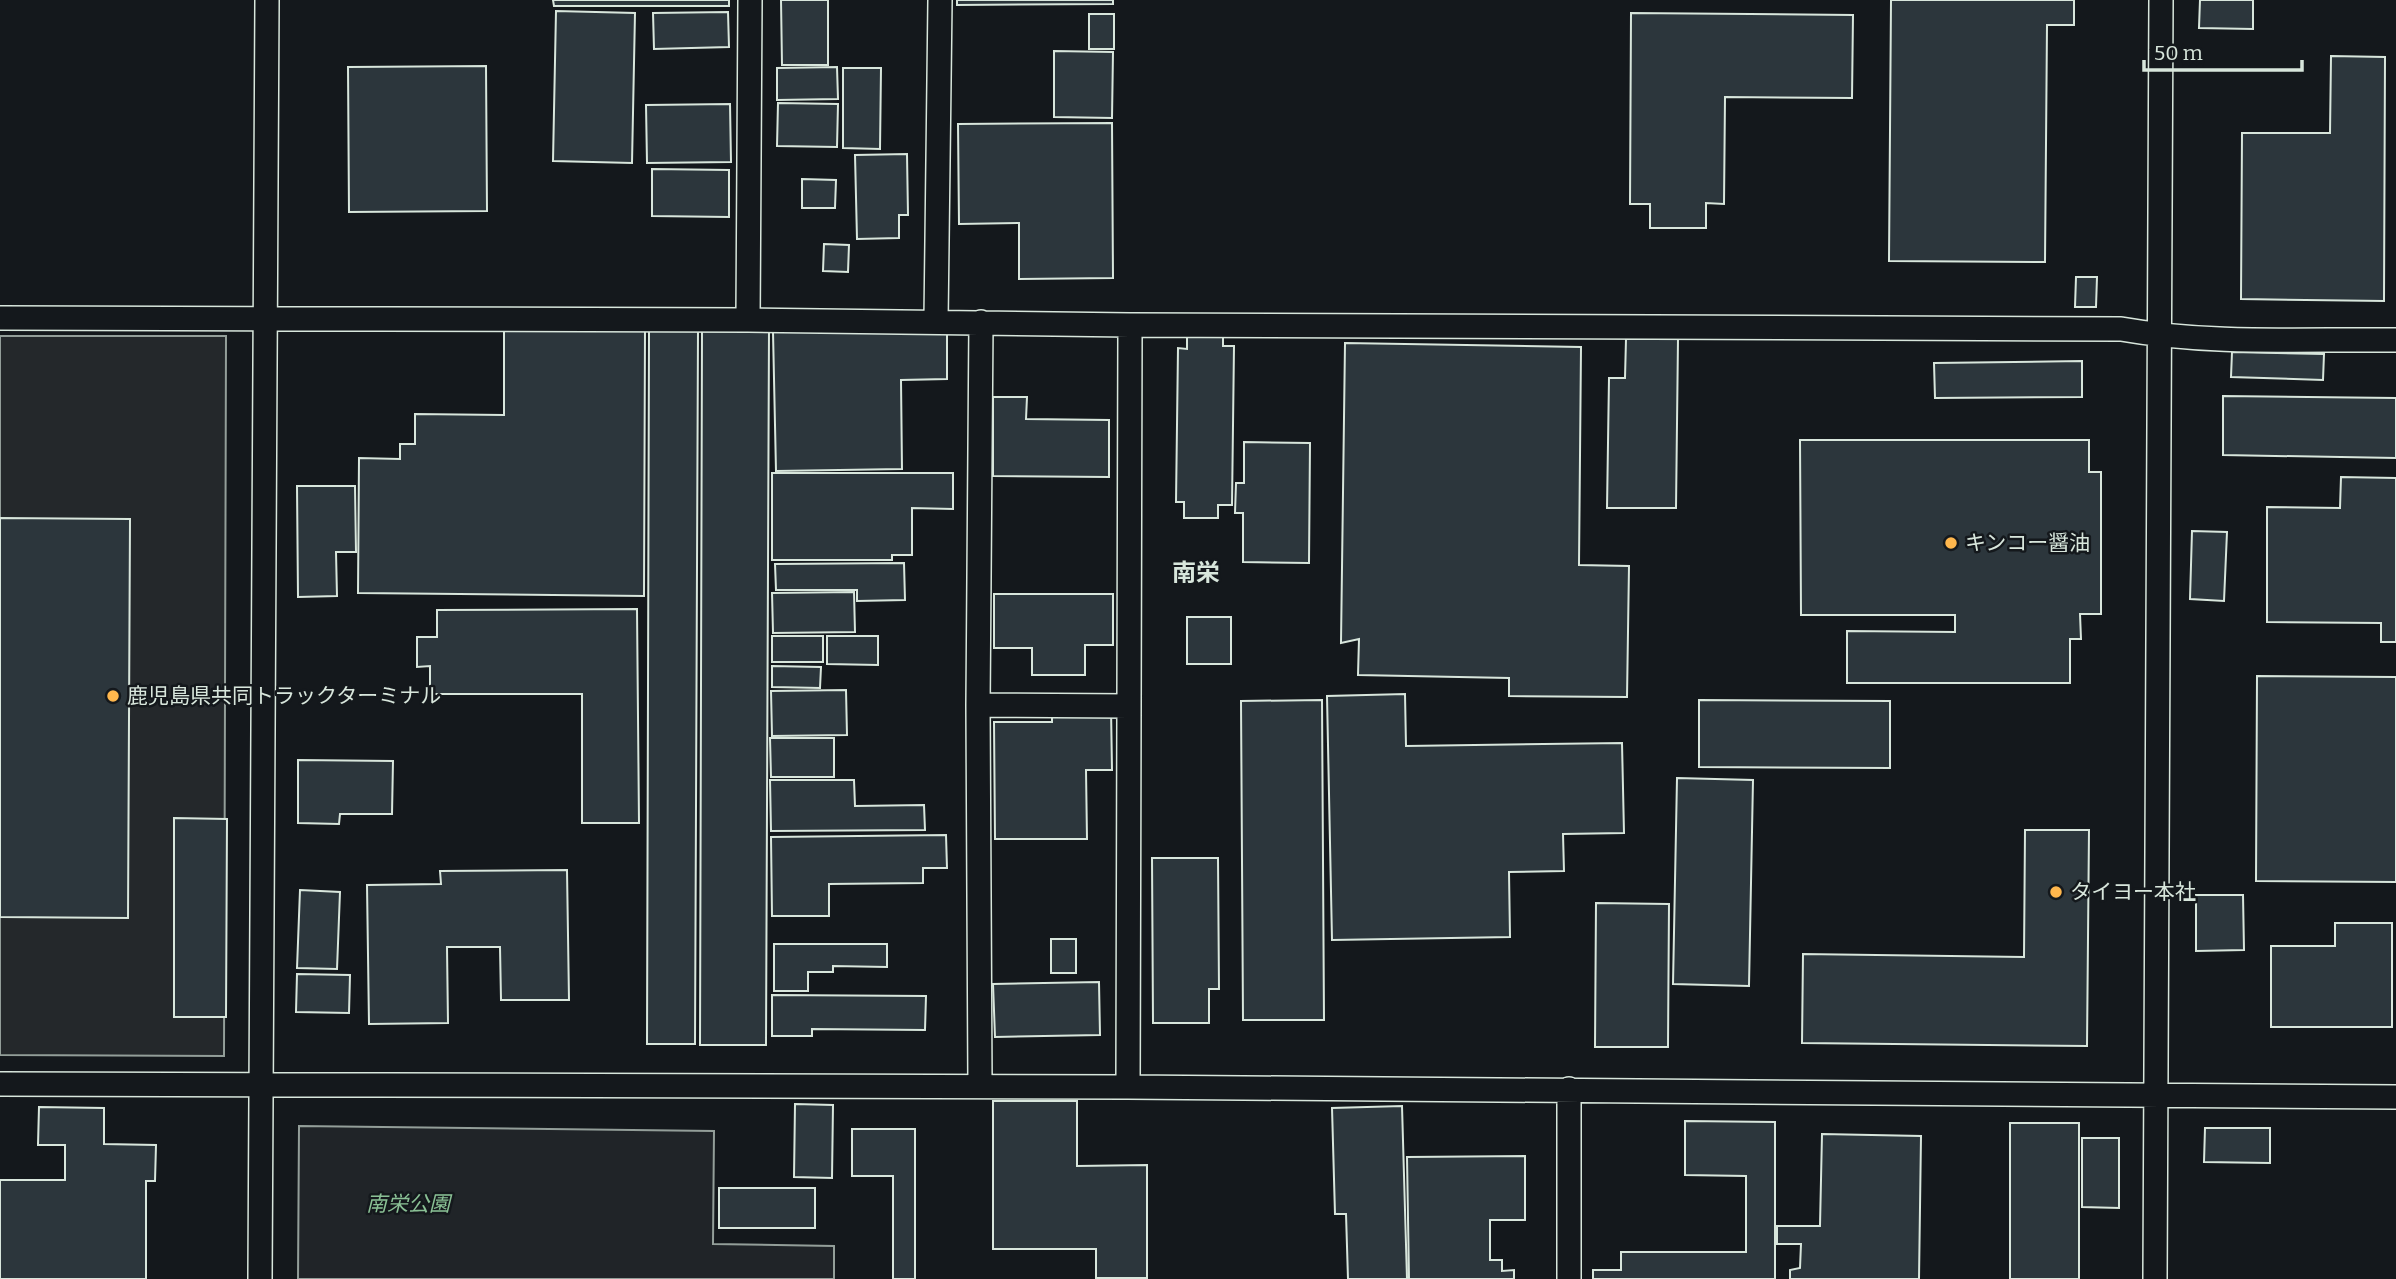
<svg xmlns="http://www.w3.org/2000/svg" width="2396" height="1279" viewBox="0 0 2396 1279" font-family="Bitter,'Noto Sans JP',serif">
	<rect width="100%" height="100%" fill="#14181c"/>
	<path fill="#202428" stroke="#939e99" stroke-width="2" d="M299 1126 714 1131 713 1244 834 1246V1279H298Z"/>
	<path fill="#24282b" stroke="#939e99" stroke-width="2" d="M0 336H226L224 1056 0 1055Z"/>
	<path fill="#2c363c" stroke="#d8e6dc" stroke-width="2" d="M553 0H729V6H554Z
		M781 0H828V65H782Z
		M957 0H1113V4L957 5Z
		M1891 0H2074V25H2047L2045 262 1889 261Z
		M2200 0H2253V29L2199 28Z
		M556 11 635 13 632 163 553 161Z
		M728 12 729 47 654 49 653 13Z
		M1631 13 1853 15 1852 98 1725 97 1724 204 1706 203V228H1650V204H1630Z
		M1089 14H1114V49H1089Z
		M1054 51 1113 52 1112 118 1054 117Z
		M2331 56 2385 57 2384 301 2241 299 2242 133H2330Z
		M486 66 487 211 349 212 348 67Z
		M837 67 838 99 777 100V68Z
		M843 68H881L880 149 843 148Z
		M778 103 838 104 837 147 777 146Z
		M730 104 731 162 647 163 646 105Z
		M1112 123 1113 278 1019 279V223L959 224 958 124Z
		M907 154 908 215H899V238L857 239 855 155Z
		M652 169 729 170V217L652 216Z
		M802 179 836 180 835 208H802Z
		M824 244 849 245 848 272 823 271Z
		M2076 277H2097L2096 307H2075Z
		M504 328 645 329 644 596 358 593 359 458 400 459V444H415V414L504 415Z
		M702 328 769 329 766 1045H700Z
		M1187 329H1223V346H1234L1232 505H1218V518H1184V502H1176L1178 348 1187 349Z
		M649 330H698L695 1044H647Z
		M947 330V379L901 380 902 469 776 471 773 332Z
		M1626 339H1678L1676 508H1607L1609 378H1625Z
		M1345 343 1581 347 1579 565 1629 566 1627 697 1509 696V678L1358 675 1359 639 1341 643Z
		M2232 352 2324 354 2323 380 2231 377Z
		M2082 361V397L1935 398 1934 363Z
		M2223 396 2396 398V458L2223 455Z
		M993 397H1027L1026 419 1109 420V477L993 476Z
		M1800 440H2089V472H2101V614H2080L2081 639H2070V683H1847V631L1955 632V615H1801Z
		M1244 442 1310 443 1309 563 1243 562V513H1235L1236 483H1244Z
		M772 473H953V509L912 508V555H892V560H772Z
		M2341 477 2396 478V642H2381V623L2267 622V507L2340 508Z
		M297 486H355L356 552H336L337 596 298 597Z
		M0 518 130 519 128 918 0 917Z
		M2192 531 2227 532 2224 601 2190 599Z
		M904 563 905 600 857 601V590H776L775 564Z
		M854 592 855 632 773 633 772 593Z
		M994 594H1113V645H1085V675H1032V648H994Z
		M637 609 639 823H582V694H430V666L417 667V637H437V610Z
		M1187 617H1231V664H1187Z
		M772 636H823V662H772Z
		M827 636H878V665L827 664Z
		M772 666 821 667 820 688 772 687Z
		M2257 676 2396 677V882L2256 881Z
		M846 690 847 735 772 736 771 691Z
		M1405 694 1406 746 1622 743 1624 833 1563 834 1564 871 1509 872 1510 937 1332 940 1327 696Z
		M1322 700 1324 1020H1243L1241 701Z
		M1699 700 1890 701V768L1699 767Z
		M1052 708H1111L1112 770H1086L1087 839H995L994 722H1052Z
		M770 738H834V777H771Z
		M298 760 393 761 392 814H340L339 824 298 823Z
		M1677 778 1753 780 1749 986 1673 984Z
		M770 780H854L855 806 924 805 925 830 771 831Z
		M174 818 227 819 226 1017H174Z
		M2025 830H2089L2087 1046 1802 1043 1803 954 2024 957Z
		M946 835 947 868H923V883L829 884V916H772L771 837Z
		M1152 858H1218L1219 989H1209V1023H1153Z
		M567 870 569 1000H501L500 947H447L448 1023 369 1024 367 885 441 884 440 871Z
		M300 890 340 892 337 969 297 968Z
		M2196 895H2243L2244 950 2196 951Z
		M1596 903 1669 904 1668 1047H1595Z
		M2335 923H2392V1027H2271V946H2335Z
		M1051 939H1076V973H1051Z
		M774 944H887V967L833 966V972H808V991H774Z
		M297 974 350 975 349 1013 296 1012Z
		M1099 982 1100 1035 995 1037 993 984Z
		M772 995 926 996 925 1030 812 1029V1036H772Z
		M993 1101H1077V1166L1147 1165V1278H1096V1249H993Z
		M795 1104 833 1105 832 1178 794 1177Z
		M1402 1106 1407 1279H1348L1346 1214H1335L1332 1108Z
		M39 1107 104 1108V1144L156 1145 155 1181H146V1279H0V1180H65V1145H38Z
		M1685 1121 1775 1122V1279H1593V1270H1621V1252H1746V1176L1685 1175Z
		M2010 1123H2079V1279H2010Z
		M2205 1128H2270V1163L2204 1162Z
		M852 1129H915V1279H893V1176H852Z
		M1822 1134 1921 1136 1919 1279H1790V1270L1800 1268 1801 1244H1777V1226H1820Z
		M2082 1138H2119V1208L2082 1207Z
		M1525 1156V1220H1490V1260H1502V1271L1514 1270V1279H1409L1407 1157Z
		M719 1188H815V1228H719Z"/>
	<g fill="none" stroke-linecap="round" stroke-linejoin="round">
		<defs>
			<path id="minor" d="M0 318 748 320 1130 325 2121 329C2211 345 2304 339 2396 340
				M748 320 750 0
				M936 321 940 0
				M978 705 1129 706
				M0 1084 1128 1087 2396 1097
				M980 1086 978 705 981 322
				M1128 1087 1130 325
				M1569 1089V1279
				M260 1279 267 0
				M2155 1279 2161 0"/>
		</defs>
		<use href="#minor" stroke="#d8e6dc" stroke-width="26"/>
		<use href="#minor" stroke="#14181c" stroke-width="23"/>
	</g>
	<g fill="#ffb74d" stroke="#14181c" stroke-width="2.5">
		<circle cx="1951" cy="543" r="7"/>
		<circle cx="113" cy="696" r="7"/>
		<circle cx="2056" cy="892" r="7"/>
	</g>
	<g text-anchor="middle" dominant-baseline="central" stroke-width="5" stroke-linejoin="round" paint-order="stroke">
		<g font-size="21" fill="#d8e6dc" stroke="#14181c" text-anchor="start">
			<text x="1965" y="543">キンコー醤油</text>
			<text x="127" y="696">鹿児島県共同トラックターミナル</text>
			<text x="2070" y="892">タイヨー本社</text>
		</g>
		<g font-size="21" font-style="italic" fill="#8ac095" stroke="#14181c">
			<text x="408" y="1204">南栄公園</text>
		</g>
		<g font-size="24" font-weight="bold" fill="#d8e6dc" stroke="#14181c">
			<text x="1196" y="573">南栄</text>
		</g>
	</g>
	<path d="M2144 60v10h158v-10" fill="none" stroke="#d8e6dc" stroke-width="3.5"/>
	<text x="2154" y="60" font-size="21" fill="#d8e6dc" stroke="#14181c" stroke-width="5" paint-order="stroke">50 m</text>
</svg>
